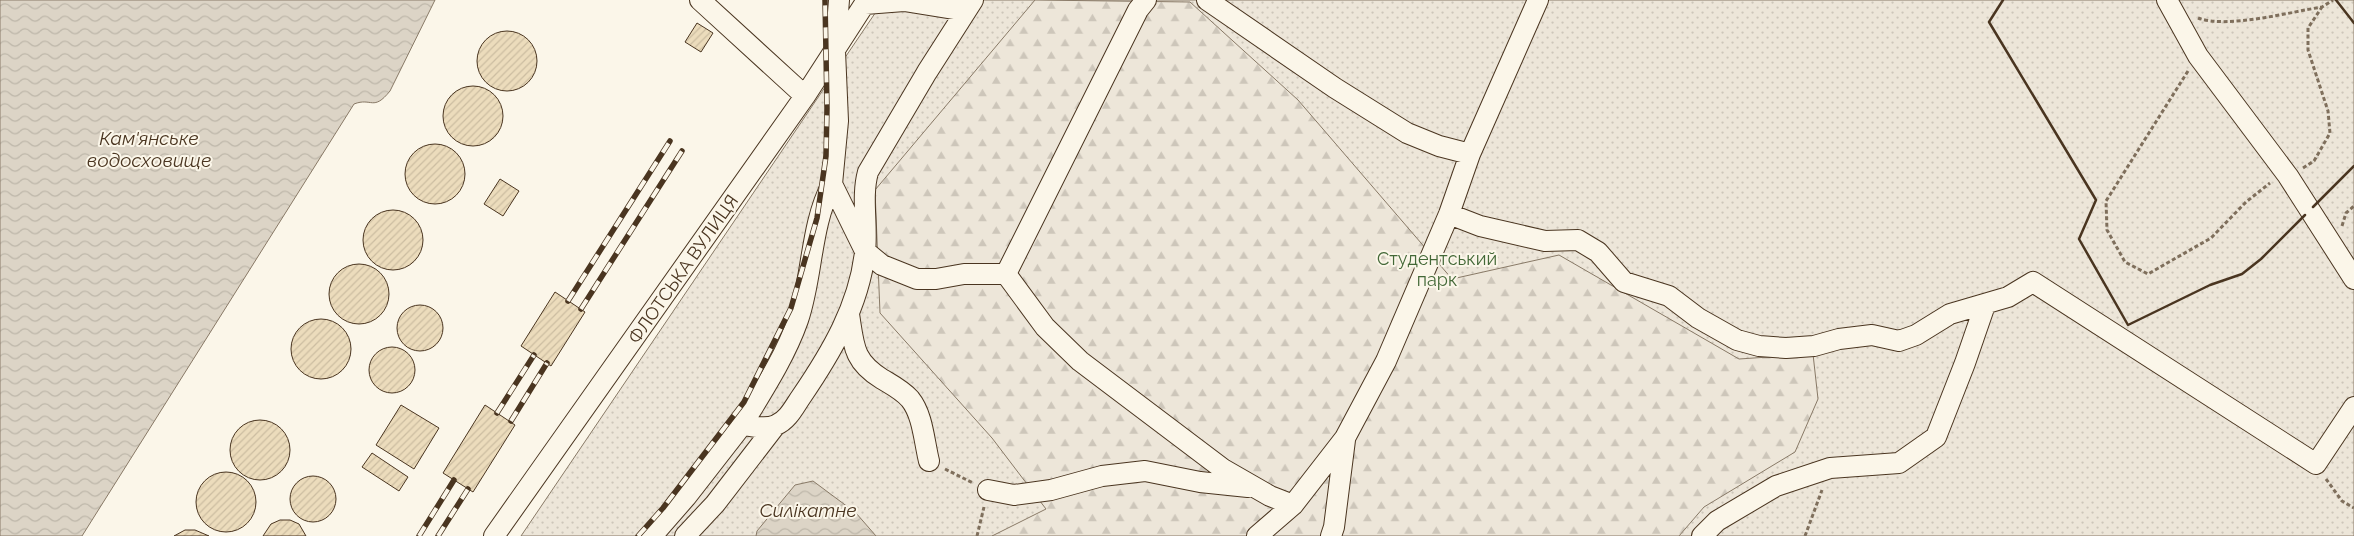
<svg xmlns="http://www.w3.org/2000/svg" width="2354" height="536" viewBox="0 0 2354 536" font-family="Raleway,sans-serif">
	<defs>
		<pattern id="grass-dots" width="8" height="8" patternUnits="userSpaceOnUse" patternTransform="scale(1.25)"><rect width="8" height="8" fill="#ede6d9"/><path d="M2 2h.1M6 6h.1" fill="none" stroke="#cdc6ba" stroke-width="1.8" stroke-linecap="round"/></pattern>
		<pattern id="forest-firs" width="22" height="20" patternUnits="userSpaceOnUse" patternTransform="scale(1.25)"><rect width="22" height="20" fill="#ede6d9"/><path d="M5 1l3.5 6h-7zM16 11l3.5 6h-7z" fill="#cdc6ba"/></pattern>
		<pattern id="water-waves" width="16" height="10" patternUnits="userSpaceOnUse" patternTransform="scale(1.25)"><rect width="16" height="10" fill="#dcd4c6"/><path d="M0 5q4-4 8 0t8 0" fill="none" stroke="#beb7aa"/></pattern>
		<pattern id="building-hatch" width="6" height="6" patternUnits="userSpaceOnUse" patternTransform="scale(1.25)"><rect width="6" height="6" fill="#ecdcbc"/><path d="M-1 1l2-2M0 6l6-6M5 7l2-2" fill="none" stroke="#ccbda1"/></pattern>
	</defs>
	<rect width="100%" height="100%" fill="#fbf6e9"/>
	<path fill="url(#grass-dots)" stroke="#887966" d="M884 0H2354V536H521Z"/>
	<path fill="url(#forest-firs)" stroke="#887966" d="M1035 0 1190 2 1298 100 1452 279 1559 255 1739 359 1813 354 1818 399 1795 452 1704 507 1679 536H992L1046 509 992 438 880 313 875 190Z"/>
	<path fill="url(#water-waves)" stroke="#887966" d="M0 0H435L390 91C373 112 372 97 354 104L82 536H0Z
		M813 481 856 513 876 536H756L757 531 795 485Z"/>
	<path fill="url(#building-hatch)" stroke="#4a3520" d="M697 23 713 33 701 52 685 42Z
		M477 61a30 30 0 1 1 60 0a30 30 0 1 1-60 0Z
		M443 116a30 30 0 1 1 60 0a30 30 0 1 1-60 0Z
		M405 174a30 30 0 1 1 60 0a30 30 0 1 1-60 0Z
		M500 179 519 191 503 216 484 204Z
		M363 240a30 30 0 1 1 60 0a30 30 0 1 1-60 0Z
		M329 294a30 30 0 1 1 60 0a30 30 0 1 1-60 0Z
		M555 292 585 312 551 366 521 346Z
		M397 328a23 23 0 1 1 46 0a23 23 0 1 1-46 0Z
		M291 349a30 30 0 1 1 60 0a30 30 0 1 1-60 0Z
		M369 370a23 23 0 1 1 46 0a23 23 0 1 1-46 0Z
		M401 405 439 428 414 469 376 445Z
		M485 405 515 425 473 492 443 473Z
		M230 450a30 30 0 1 1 60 0a30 30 0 1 1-60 0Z
		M372 453 408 477 399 491 362 467Z
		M196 502a30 30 0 1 1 60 0a30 30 0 1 1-60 0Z
		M290 499a23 23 0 1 1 46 0a23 23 0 1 1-46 0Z
		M280 520H290L299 524 306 536H263L271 524Z
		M185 530H195L209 536H174Z"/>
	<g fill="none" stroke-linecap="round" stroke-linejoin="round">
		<defs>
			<path id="minor" d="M700 0 805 96
				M839 0 835 51 838 121 832 184 865 251 882 265 917 279H936L964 274H1006L1045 327 1080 361 1223 469 1270 496 1293 505
				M1207 0 1335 88 1407 133 1439 146 1470 154
				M2167 0 2198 56 2288 176 2354 279
				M865 4 904 1 966 11
				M1449 214 1480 226 1545 241 1578 240 1598 252 1624 282 1669 296 1698 318 1737 340 1759 346 1786 348 1814 346 1839 339 1872 335 1899 341 1916 335 1950 314 2008 297 2033 282 2316 464 2354 407
				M1006 274 1138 10 1146 0
				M849 314C854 346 853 361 882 379 892 385 902 390 910 399 923 415 924 441 929 461
				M742 425C762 392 785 357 798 320 813 276 810 226 832 184
				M988 490 1014 495 1051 490 1102 476 1145 471 1200 482 1248 487
				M494 536 805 96 867 0
				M652 536 686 497 742 425C752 426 766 430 776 425 788 420 794 407 801 397 831 353 859 306 865 252 868 225 861 197 868 172L927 72 973 0
				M685 536 715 504 775 426
				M1257 536 1293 505 1345 438 1386 361 1449 214 1470 154 1538 0
				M1331 536 1334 527 1345 440
				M1702 536 1717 521 1776 486 1830 468 1899 463 1936 437 1965 363 1985 305"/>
		</defs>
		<use href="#minor" stroke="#4a3520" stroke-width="22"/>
		<path stroke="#7f6f5c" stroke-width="3" stroke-dasharray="4 2.5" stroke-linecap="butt" d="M2198 18C2227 29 2290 12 2322 7L2333 0
			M2188 71 2106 201 2107 230 2125 262 2148 274 2211 238 2246 202 2270 183
			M2303 168 2314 161 2330 133 2328 111 2308 50V28L2322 7
			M2342 226 2346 213 2354 206
			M945 469 973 483
			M2326 479 2342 501 2354 508
			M977 536 984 507
			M1805 536 1822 490"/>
		<use href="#minor" stroke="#fbf6e9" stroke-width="20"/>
		<defs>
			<path id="rail" d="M568 301 670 141
				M581 309 682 151
				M497 413 534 355
				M511 421 547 363
				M419 536 454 480
				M438 536 468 489
				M638 536 663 508 744 402 791 308 817 218 826 156 827 108 825 0"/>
		</defs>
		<use href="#rail" stroke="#4a3520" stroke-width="5.5"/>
		<use href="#rail" stroke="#fbf6e9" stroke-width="4" stroke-dasharray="11" stroke-linecap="butt"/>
		<path stroke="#4a3520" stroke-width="2.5" d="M2003 0 1989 22 2096 200 2079 239 2128 325 2210 285 2242 274 2261 259 2305 215
			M2336 0 2354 23
			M2313 207 2354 166"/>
	</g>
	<g text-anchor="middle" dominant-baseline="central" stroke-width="4" stroke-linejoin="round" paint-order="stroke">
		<g font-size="18" fill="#436837" stroke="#fbf6e9">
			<text x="1437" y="258">Студентський<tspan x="1437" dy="21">парк</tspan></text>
		</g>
		<g font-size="18" fill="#4a3520" stroke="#fbf6e9">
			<text transform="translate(683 269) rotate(-55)">ФЛОТСЬКА ВУЛИЦЯ</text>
		</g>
		<g font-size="19" font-style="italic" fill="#4a3520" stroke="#fbf6e9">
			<text x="149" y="138">Кам'янське<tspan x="149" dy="22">водосховище</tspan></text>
			<text x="808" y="510">Силікатне</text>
		</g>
	</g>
</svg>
